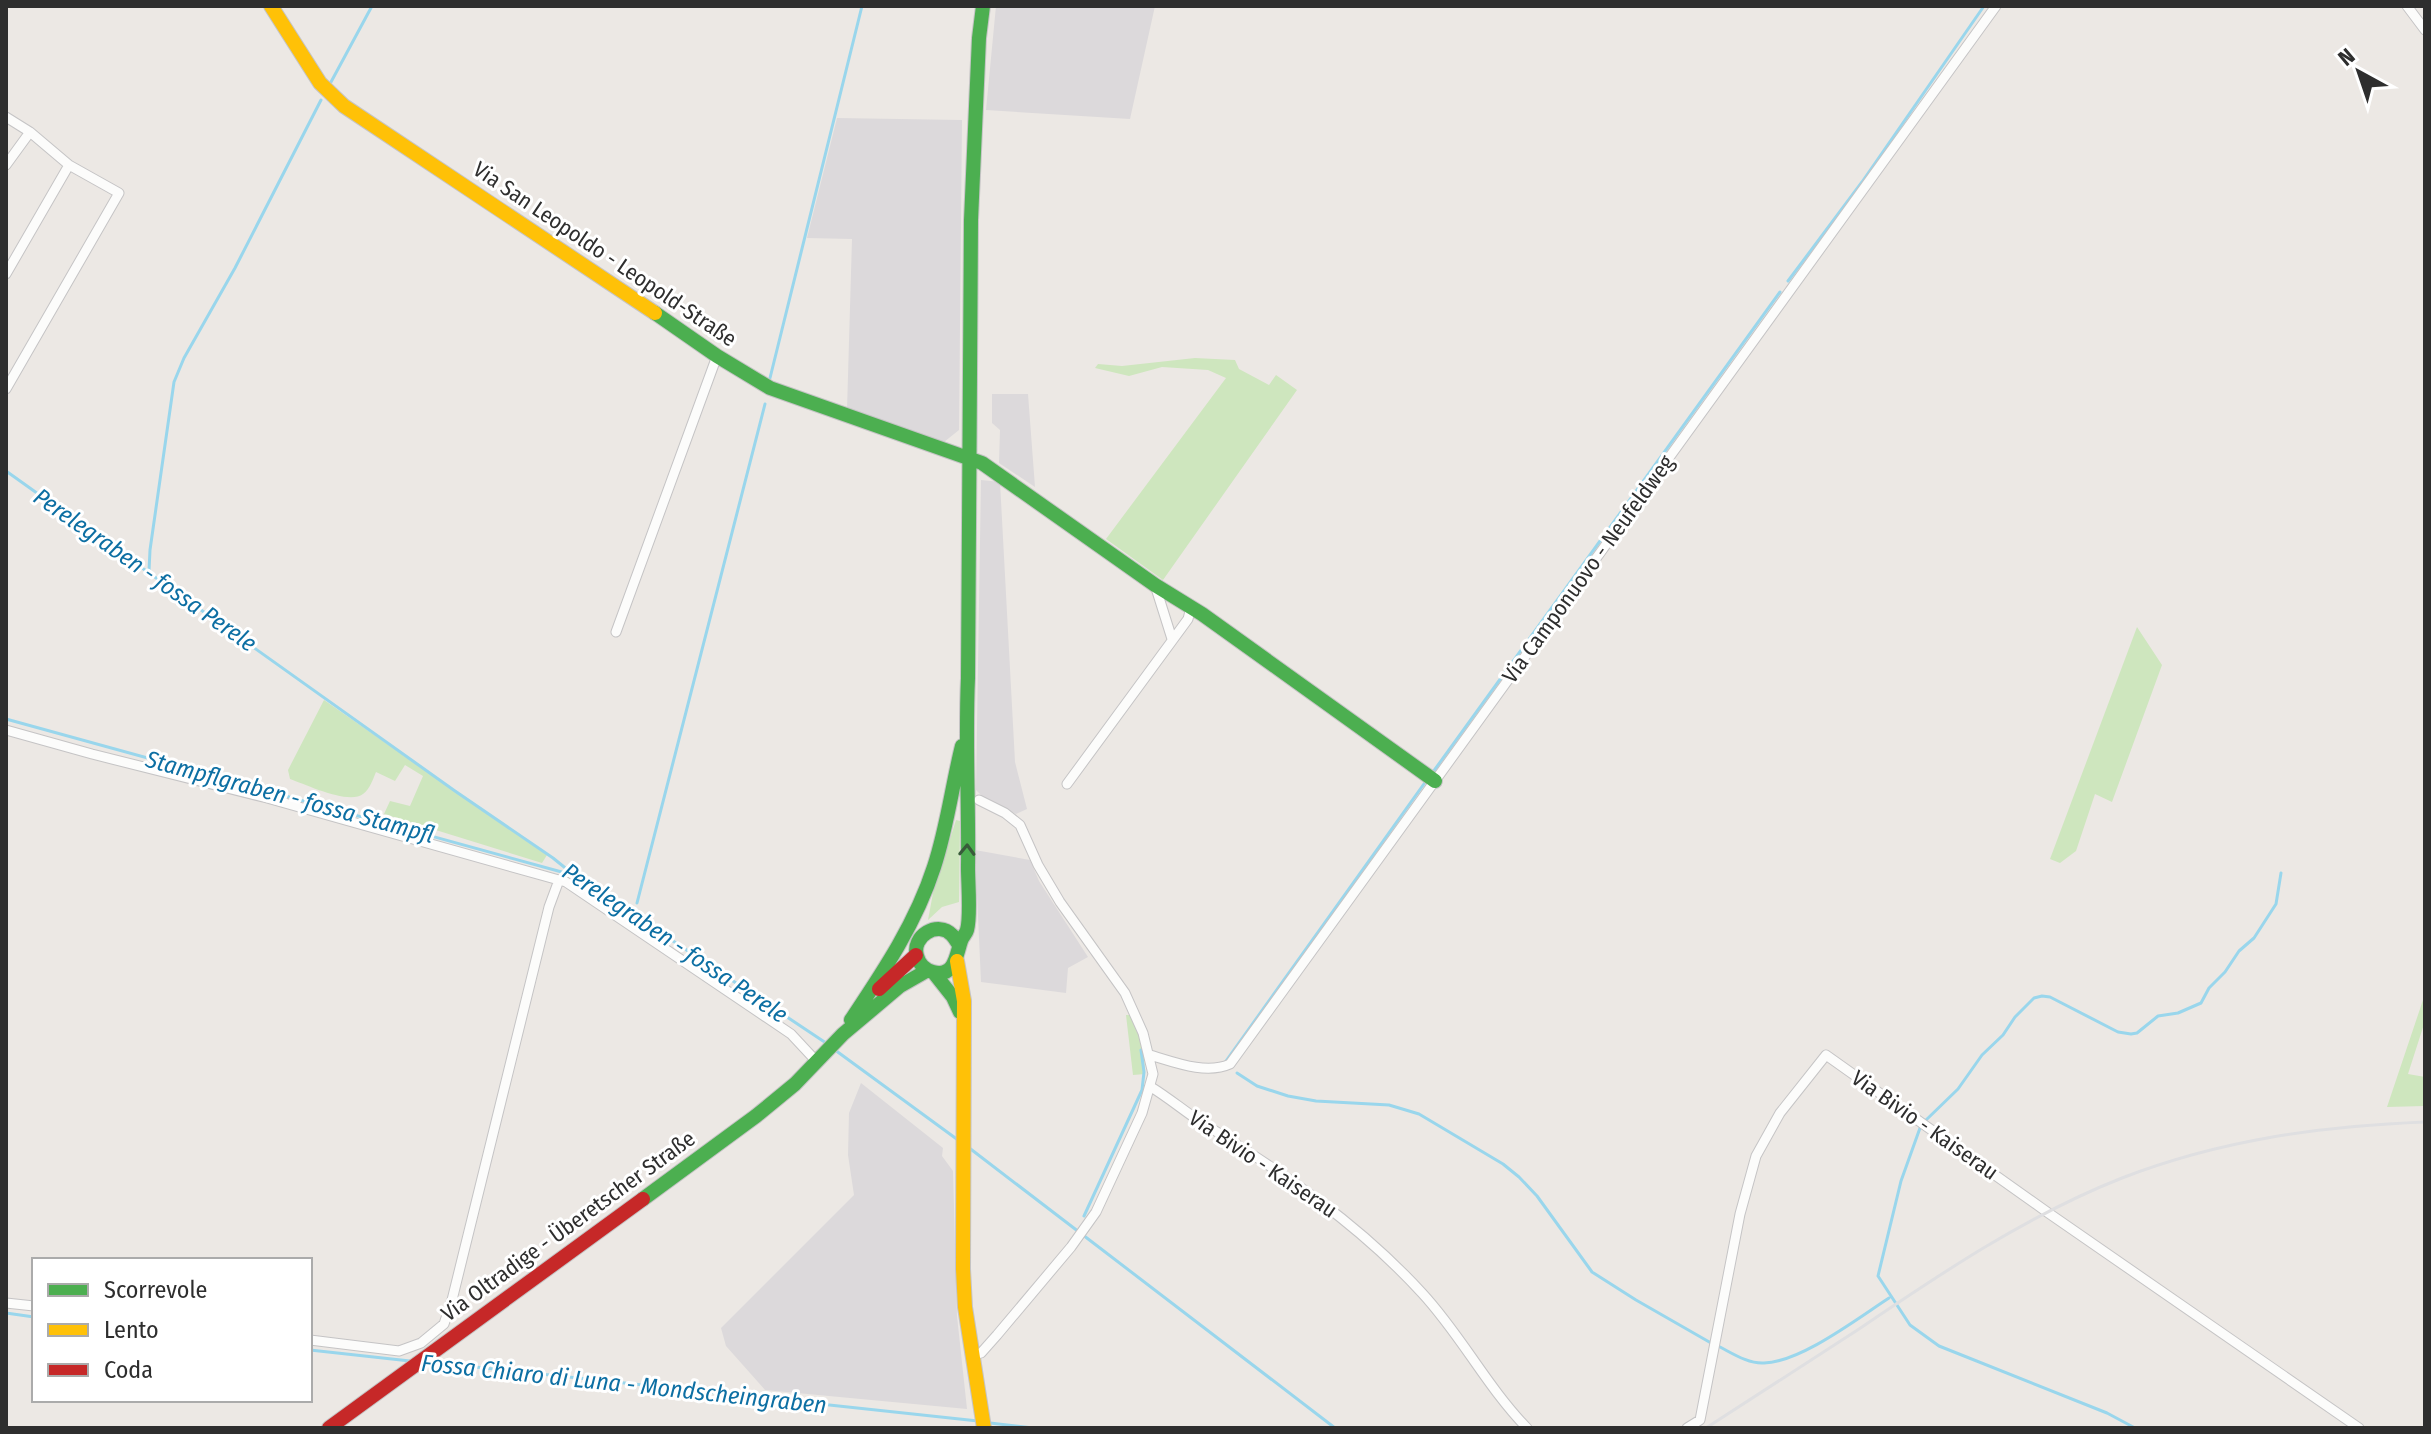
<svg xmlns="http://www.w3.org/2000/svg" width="2431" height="1434" viewBox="0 0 2431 1434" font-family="'Fira Sans Condensed',sans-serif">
	<rect width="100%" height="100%" fill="#ece8e4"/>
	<path fill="#dcd9db" d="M996 6H1155L1130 119 986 110Z
		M837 118 962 120 959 430 944 442 847 410 852 239 807 238Z
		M992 394H1028L1035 487 999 463 1000 430 992 423Z
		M981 480 1000 482 1015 762 1027 809 1016 814 983 797 976 790Z
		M975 850 1030 860 1039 881 1088 957 1068 968 1066 993 981 982Z
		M861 1083 943 1148 942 1156 953 1171 957 1316 967 1409 765 1390 726 1346 721 1328 854 1195 848 1155 849 1113Z"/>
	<path fill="#cee6be" d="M1195 358 1235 360 1239 369 1269 385 1276 375 1297 390 1163 580 1106 539 1226 378 1208 370 1162 367 1129 376 1095 368 1098 364 1122 366Z
		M2137 627 2162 665 2112 802 2095 794 2076 851 2060 863 2050 859Z
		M324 700 547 855 542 863 384 814 390 801 410 806 423 776 405 765 395 781 376 772C373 779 370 789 363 794 349 805 307 785 290 779L288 770Z
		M956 820 960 821 959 902 942 907 928 920 933 893Z
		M2425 994V1021L2408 1074 2425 1077V1106L2387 1107Z
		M1126 1015H1133L1147 1055 1144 1057 1145 1074 1133 1075Z"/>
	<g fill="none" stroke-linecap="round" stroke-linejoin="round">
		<path stroke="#99d6ec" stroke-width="3" d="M331 82 372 6
			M1788 281 1862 182 1984 6
			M770 378 862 6
			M6 471 455 791 553 858 574 875 826 1043
			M149 571 150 550 174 382 184 358 235 268 321 100
			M6 719 569 874
			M1433 772 1780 292
			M637 903 765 404
			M835 1050 958 1140
			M1226 1061 1426 781
			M1237 1073 1257 1086 1288 1096 1316 1101 1389 1105 1419 1114 1503 1164 1519 1177 1537 1196 1592 1272 1636 1300 1711 1343
			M1925 1121 1958 1089 1982 1055 2003 1035 2015 1017 2034 998 2042 996 2050 997 2118 1032 2131 1034 2137 1033 2158 1016 2178 1013 2201 1003 2209 988 2225 972 2239 951 2254 938 2276 904 2281 873
			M1920 1128 1901 1181 1878 1276 1910 1325 1939 1346 2107 1413 2135 1428
			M968 1147 1335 1428
			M1084 1216 1142 1090 1144 1072 1141 1050
			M6 1313 34 1317
			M1718 1346C1732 1353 1748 1364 1764 1363 1801 1362 1858 1318 1889 1298
			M310 1350 410 1361
			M429 1362 978 1421
			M990 1423 1033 1428"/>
		<defs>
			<path id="street" d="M2407 6 2425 30
				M6 117 30 132 69 165 119 193 6 389
				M6 165 30 132
				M6 274 69 165
				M1155 585 1172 639
				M616 632 717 356
				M6 730 92 754 267 798 566 882 791 1034 818 1063
				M1067 784 1188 619 1191 607
				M1150 1055C1174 1062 1206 1075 1230 1064L1996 6
				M1151 1087C1169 1098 1184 1111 1201 1122 1282 1172 1358 1223 1422 1293 1461 1335 1487 1387 1527 1428
				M6 1303 34 1306
				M310 1340 399 1351 421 1343 444 1324 452 1300 549 907 559 880
				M972 1355 981 1353 997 1335 1071 1247 1096 1212 1142 1113 1153 1074 1143 1033 1125 993 1060 902 1038 865 1020 825 1005 813 979 800
				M1687 1428 1700 1420 1740 1214 1756 1156 1780 1113 1826 1055 2047 1212 2359 1428"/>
			<path id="fast" d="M655 313 717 356 770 388 982 463 1155 585 1202 614 1435 781
				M959 945C957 942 955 938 952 935 938 920 911 936 917 956 919 964 925 970 933 972 955 978 956 955 961 941 962 937 966 934 967 930 971 916 968 884 968 868 969 805 965 742 968 678L971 220 979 38 983 6
				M934 973 953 997 960 1012
				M851 1020C883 972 916 923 934 867 947 828 952 786 962 746
				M643 1199 756 1116 795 1084 843 1034 900 986 928 970"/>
			<path id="slow" d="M271 6 320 83 344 106 655 313
				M957 961 964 1001 963 1269 965 1307 984 1428"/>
			<path id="jam" d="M879 989 916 955
				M329 1428 643 1199"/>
		</defs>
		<use href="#street" stroke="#c5c4c5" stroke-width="11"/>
		<use href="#fast" stroke="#c5c4c5" stroke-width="16"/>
		<use href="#slow" stroke="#c5c4c5" stroke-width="16"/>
		<use href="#jam" stroke="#c5c4c5" stroke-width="16"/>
		<use href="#street" stroke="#fcfcfb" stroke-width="9"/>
		<use href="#fast" stroke="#4caf50" stroke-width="14"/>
		<use href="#slow" stroke="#ffc107" stroke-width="14"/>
		<use href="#jam" stroke="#c62828" stroke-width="14"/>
		<path stroke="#dfdfe1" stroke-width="3" d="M1706 1428C1757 1395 1808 1362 1859 1329 1943 1272 2028 1215 2122 1178 2220 1140 2321 1126 2425 1122"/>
	</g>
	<defs><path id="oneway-chevron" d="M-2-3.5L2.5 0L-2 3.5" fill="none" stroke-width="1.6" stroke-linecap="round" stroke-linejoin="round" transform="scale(2)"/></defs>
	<use stroke="#385b3a" href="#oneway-chevron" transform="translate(967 850) rotate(-88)"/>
	<g text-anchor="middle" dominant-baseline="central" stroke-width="6" stroke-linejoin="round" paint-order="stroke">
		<g font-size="22" fill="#2e2e2e" stroke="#fff">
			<text transform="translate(605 254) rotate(34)">Via San Leopoldo - Leopold-Straße</text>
			<text transform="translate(1588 569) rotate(-54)">Via Camponuovo - Neufeldweg</text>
			<text transform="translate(1925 1125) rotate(35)">Via Bivio - Kaiserau</text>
			<text transform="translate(1263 1164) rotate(34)">Via Bivio - Kaiserau</text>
			<text transform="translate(568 1226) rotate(-36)">Via Oltradige - Überetscher Straße</text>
		</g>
		<g font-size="24" font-style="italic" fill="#0d6fa3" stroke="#fff">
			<text transform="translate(145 570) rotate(35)">Perelegraben - fossa Perele</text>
			<text transform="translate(290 797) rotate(15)">Stampflgraben - fossa Stampfl</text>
			<text transform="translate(675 943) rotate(34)">Perelegraben - fossa Perele</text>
			<text transform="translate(624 1384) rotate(6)">Fossa Chiaro di Luna - Mondscheingraben</text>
		</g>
	</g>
	<rect width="2431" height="1434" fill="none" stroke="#2e2e2e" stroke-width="16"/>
	<rect x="32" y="1258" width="280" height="144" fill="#ffffff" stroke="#ababab" stroke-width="2"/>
	<rect x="48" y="1284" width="40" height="12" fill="#4caf50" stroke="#ababab" stroke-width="2"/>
	<text x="104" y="1298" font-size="24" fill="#2e2e2e">Scorrevole</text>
	<rect x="48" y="1324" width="40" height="12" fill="#ffc107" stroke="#ababab" stroke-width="2"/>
	<text x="104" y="1338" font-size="24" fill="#2e2e2e">Lento</text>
	<rect x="48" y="1364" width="40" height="12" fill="#c62828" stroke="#ababab" stroke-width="2"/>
	<text x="104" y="1378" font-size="24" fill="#2e2e2e">Coda</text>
	<g transform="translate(2359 72) rotate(320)" stroke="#ffffff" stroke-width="6" paint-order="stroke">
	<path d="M0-6L14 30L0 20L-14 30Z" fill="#2e2e2e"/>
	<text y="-12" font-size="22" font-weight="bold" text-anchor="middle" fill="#2e2e2e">N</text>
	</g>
</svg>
